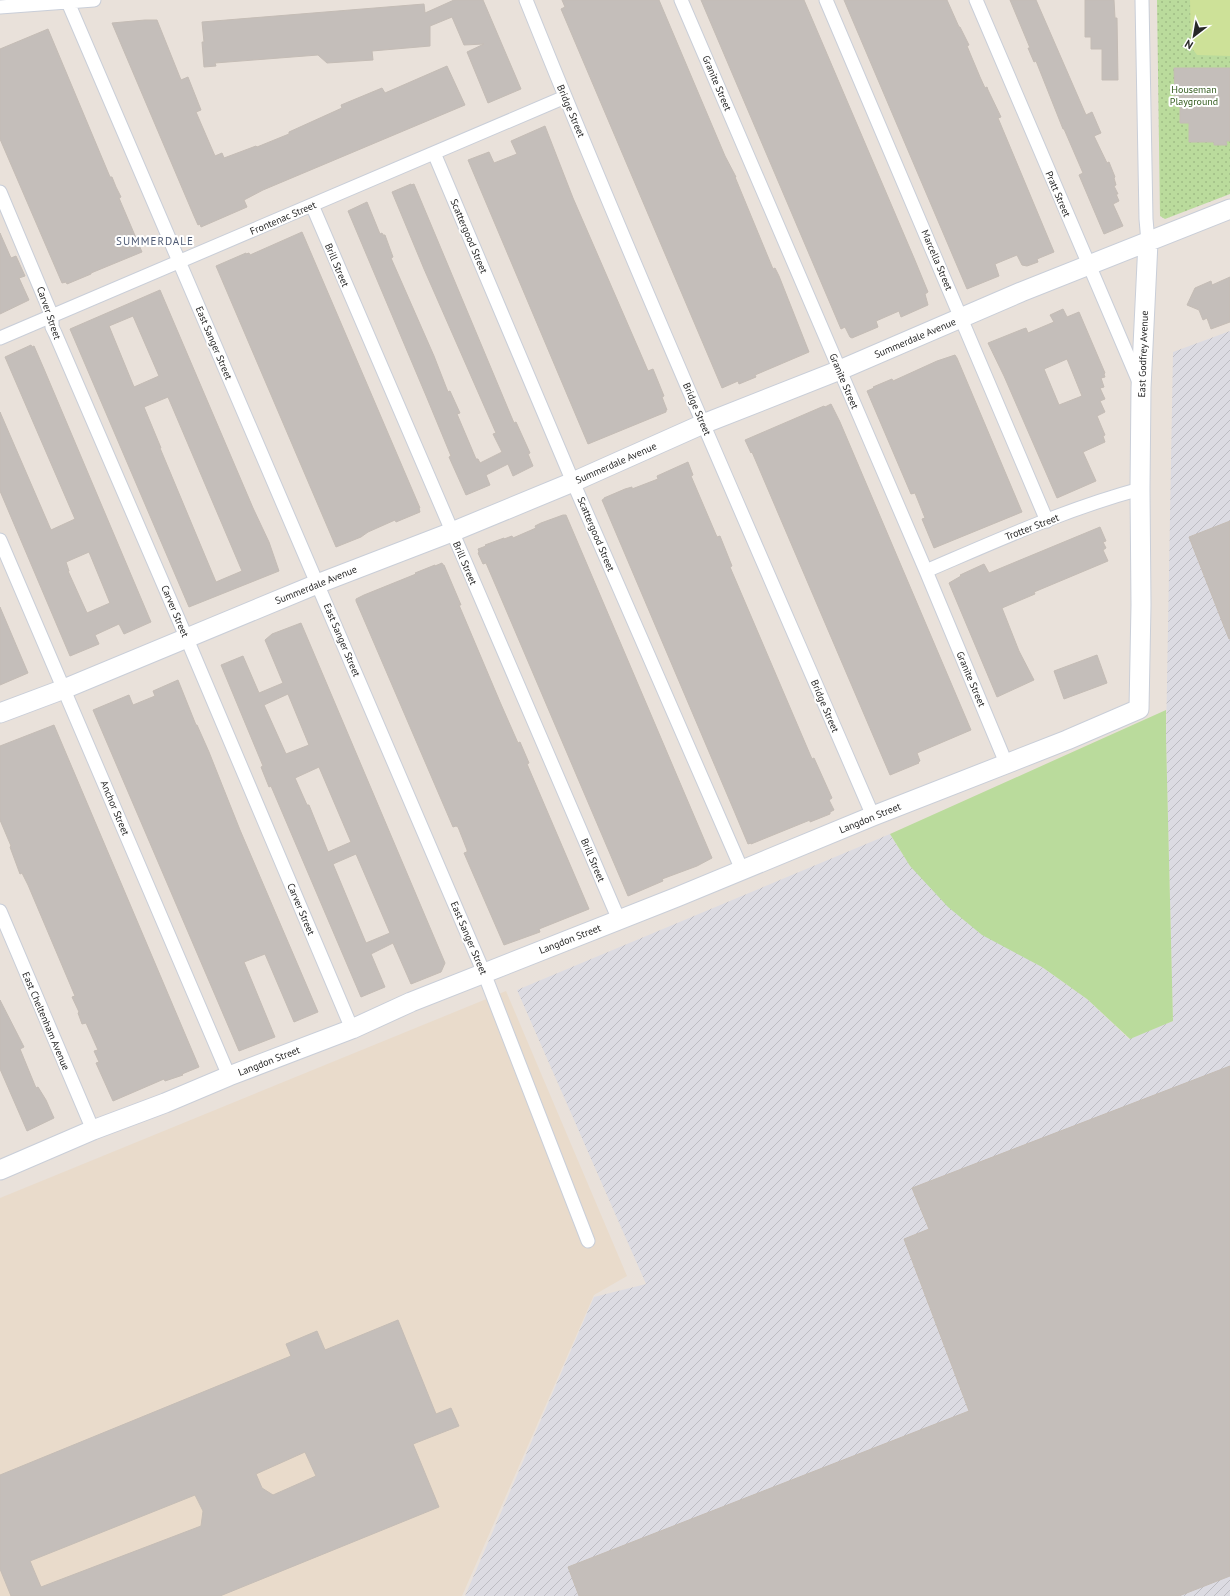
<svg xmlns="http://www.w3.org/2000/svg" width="1230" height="1596" viewBox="0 0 1230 1596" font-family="'PT Sans',sans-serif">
	<defs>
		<pattern id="industrial-furrows" width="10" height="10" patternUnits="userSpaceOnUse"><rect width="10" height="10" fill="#dcdbe2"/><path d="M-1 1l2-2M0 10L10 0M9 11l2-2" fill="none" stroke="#bdbcc2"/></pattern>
		<pattern id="park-dots" width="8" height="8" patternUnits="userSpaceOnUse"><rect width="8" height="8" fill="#badb9c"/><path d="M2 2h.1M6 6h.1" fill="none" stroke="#a0bc86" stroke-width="1.8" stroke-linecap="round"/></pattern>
	</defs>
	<rect width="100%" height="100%" fill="#e9e1da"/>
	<path fill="url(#industrial-furrows)" d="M1230 331V1596H465L594 1297 646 1284 517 990 890 834 910 866 1042 967 1087 999 1129 1039 1173 1021 1166 738 1173 352Z"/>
	<path fill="#e9dbcb" d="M506 991 627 1276 594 1295 462 1596H0V1198Z"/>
	<path fill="#badb9c" d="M1166 710V738L1173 1021 1130 1039 1087 999 1042 967 982 935 948 907 910 866 890 834Z"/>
	<path fill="url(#park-dots)" d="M1157 0H1230V194L1165 219 1160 216Z"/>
	<path fill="#cde198" d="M1190 0H1230V56L1197 55 1191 47Z"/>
	<path fill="#c4beba" stroke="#c4bcb5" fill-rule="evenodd" d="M454 0H483L521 89 488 103 467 52 484 44 464 45 452 17 430 26V46L372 51 373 60 327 63 318 55 215 63 216 66 204 67 202 42H204L202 22 424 4 425 13Z
		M562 0H659L725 156 736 177H735L773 269 775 268 779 276 809 352 755 375 756 377 739 384 738 381 722 388 561 9 565 7Z
		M701 0H804L914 258 928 292 925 294 928 305 901 317 899 311 876 321 878 327 852 338 850 337 845 327 841 329Z
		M844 0H947L959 27H960L969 45 967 46 980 77 985 88 987 87 988 90 1001 117 998 118 1054 252 1037 259 1038 262 1027 266 1022 265 1017 255 995 264 999 276 967 289Z
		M1010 0H1036L1086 115 1092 112 1101 133 1094 136 1107 163 1109 162 1115 177 1114 178 1116 185 1114 186 1118 194H1116L1119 201 1113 204 1123 226 1104 234 1079 175 1083 173 1064 129H1063L1036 61 1034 62 1028 48H1030Z
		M1085 0H1114L1115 18H1117L1118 80H1102V49H1091V37H1085Z
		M145 20H157L181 80 188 77 201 110 196 112 215 156 222 153 224 158 256 146 257 147 289 134V132L342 108 341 105 382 88 385 93 447 66 465 105 263 190 244 200 247 207 201 227 200 224 198 225 194 216 112 23Z
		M48 29 110 177H112L116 187 121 197 119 198 142 252 91 273V274L67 284 66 282 62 283 0 139V49Z
		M1174 68H1230V141H1226L1227 145H1214V142H1189V123H1180V102H1175Z
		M545 126 573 198 639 350 648 371 653 369 664 396 662 397 667 410H666V412L588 444 468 160 489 152 494 163 517 154 511 141Z
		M411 184V185L414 184 514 423 516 422 530 453 528 454 533 466 513 476 508 464 486 475 490 485 466 495 449 457 451 456 427 398 348 211 367 202 380 234 382 233 383 235H385L393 257 391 258 434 356 448 392 450 391 460 413 457 414 471 447 476 459H478L480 463 502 452 493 434 496 433 424 269 392 192Z
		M302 232 420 508H419L420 512 396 522 395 520 368 532 361 537 336 547 216 266 246 253V254L249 253 250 255Z
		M0 233 11 258 16 256 25 276 19 278 29 300 0 314Z
		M1230 277V322L1211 329 1207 318 1203 320 1199 310 1187 305 1195 288 1211 281 1212 285Z
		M160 290 253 508 269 542 279 571 189 607 70 329ZM133 316 159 376 134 387 109 326ZM168 397 242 571 216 582 160 448H161L144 407Z
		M1063 309 1067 317 1079 312 1105 373 1104 374 1105 377 1101 378 1104 387 1100 388 1105 399 1100 401 1105 412 1097 416 1105 435 1103 436 1105 442 1083 452 1096 481 1057 498 1004 376 988 343 1023 329 1026 328 1028 333 1054 322 1050 315ZM1067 359 1082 396 1059 405 1044 369Z
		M31 345 32 347 34 346 44 369 151 622 124 634 119 624 95 635 99 644 70 656 0 491V412L51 530 75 519 5 357ZM89 552 110 603 87 613 68 571H69L66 562Z
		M955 355 957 358 1022 512 934 548 922 519 925 518 915 493 911 494 867 391 874 388 873 387 892 379 893 381 937 361Z
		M831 404 840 422 971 730 917 753 920 761 918 762 919 763 890 775 752 452 751 453 745 440 824 406 825 407Z
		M688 462 693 475 691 476 717 537 720 536 732 566 730 567 812 759 814 758 832 798 829 800 834 810 830 812V814L810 822V820L751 844V843L748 844 735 813 602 500 604 499V498L625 489 632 487V489L658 479 657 476Z
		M563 515H566L712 858 697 866 662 879 663 881 628 896 495 584 486 563 483 564 478 553 479 552 478 549 486 546 485 545 504 538V539L512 536 513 538 536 528 535 526 541 523Z
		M1230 521V639H1229L1189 537Z
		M1100 527 1106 541 1103 542 1106 548 1103 550 1108 561 1034 592 1035 594 1002 608 1019 651 1034 680 997 697 949 583 961 576 960 575 984 564 989 573Z
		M442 563 443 565H444L461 605H459L500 702 518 743 520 742 529 763 527 764 589 909 539 929 540 932 504 945 464 853 467 852V850L458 827 456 826 453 827 356 601V599L364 595 416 574 415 573 435 565V566Z
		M0 607 28 673 0 685Z
		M301 623 445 963 441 972 411 984 393 943 371 954 385 987 361 997 271 786 269 787 261 767 263 766 221 665 243 656 259 693 283 683 265 640 272 634ZM288 694 309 745 286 754 264 705ZM319 767 351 842 328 852 309 805H307L295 778ZM356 854 390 933 366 943 333 864Z
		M1097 655 1107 683 1064 699 1054 671Z
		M178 680 196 725H197L209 752 240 830 318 1012 294 1022 265 954 244 962 275 1037 239 1051 93 710 129 695 133 705 155 696 153 691Z
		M54 725 199 1067 182 1074 183 1075 165 1081 164 1079 113 1101 96 1063 99 1062 94 1051 98 1050 86 1023 82 1024 78 1013 79 1012 72 997 75 996 28 885 22 873 20 874 10 847 11 846 0 820V746Z
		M0 1000 24 1047 20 1049 36 1088 38 1087 46 1100 54 1118 27 1131 0 1069Z
		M1230 1066V1576L1179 1596H579L568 1567 969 1411 904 1239 929 1229 912 1188Z
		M398 1320 436 1414 451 1408 459 1426 413 1444 439 1507 220 1596H11L0 1569V1475L291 1356 286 1344 317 1331 325 1350ZM305 1452 316 1476 273 1495 262 1488 256 1474ZM195 1495 203 1511 201 1526 41 1587 30 1561Z"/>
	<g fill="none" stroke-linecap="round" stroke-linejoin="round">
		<defs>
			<path id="street" d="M67 0 484 973 588 1241
				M526 0C636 274 756 545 873 816
				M681 0 926 571 1006 763
				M826 0 1047 521
				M976 0 1139 382
				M1142 0 1146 219 1148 242
				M0 7 94 0
				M434 153 573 482 742 870
				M0 192 52 316V327L55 333 187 639 352 1029
				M312 205 619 920
				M0 338 565 97
				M0 540 229 1076
				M926 571C996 541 1066 509 1140 489
				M0 911 93 1130"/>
			<path id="secondary" d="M0 713 64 689 317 584 452 532 573 482 703 424 840 370 1021 292 1230 209
				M0 1170 93 1130 165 1103 229 1076 352 1029 411 1002 677 897 873 816 1067 740 1139 709 1141 605 1140 489 1141 388 1148 242"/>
		</defs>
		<use href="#street" stroke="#c9ced8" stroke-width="15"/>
		<use href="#secondary" stroke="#c9ced8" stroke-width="21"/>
		<use href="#street" stroke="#fff" stroke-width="13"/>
		<use href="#secondary" stroke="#fff" stroke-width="19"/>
	</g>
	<g text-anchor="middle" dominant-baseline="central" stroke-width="4" stroke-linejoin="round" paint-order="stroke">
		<g font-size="10" fill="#282828" stroke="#fff">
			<text transform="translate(717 83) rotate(67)">Granite Street</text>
			<text transform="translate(571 111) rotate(67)">Bridge Street</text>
			<text transform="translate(1058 194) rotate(67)">Pratt Street</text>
			<text transform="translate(283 218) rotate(-23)">Frontenac Street</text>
			<text transform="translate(469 236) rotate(67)">Scattergood Street</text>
			<text transform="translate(937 260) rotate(67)">Marcella Street</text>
			<text transform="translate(337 265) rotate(67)">Brill Street</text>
			<text transform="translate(49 313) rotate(71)">Carver Street</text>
			<text transform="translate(915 338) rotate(-23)">Summerdale Avenue</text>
			<text transform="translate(214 343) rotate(67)">East Sanger Street</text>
			<text transform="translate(1143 354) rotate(-88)">East Godfrey Avenue</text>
			<text transform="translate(844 381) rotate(67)">Granite Street</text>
			<text transform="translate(697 409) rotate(67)">Bridge Street</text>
			<text transform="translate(616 463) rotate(-24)">Summerdale Avenue</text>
			<text transform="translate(1032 527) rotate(-21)">Trotter Street</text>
			<text transform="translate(596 534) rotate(67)">Scattergood Street</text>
			<text transform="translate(465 563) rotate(67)">Brill Street</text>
			<text transform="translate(316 585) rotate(-22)">Summerdale Avenue</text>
			<text transform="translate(175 611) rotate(67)">Carver Street</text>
			<text transform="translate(342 640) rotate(67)">East Sanger Street</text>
			<text transform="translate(971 679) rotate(67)">Granite Street</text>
			<text transform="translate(825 706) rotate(67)">Bridge Street</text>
			<text transform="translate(115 808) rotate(67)">Anchor Street</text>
			<text transform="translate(870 818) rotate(-22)">Langdon Street</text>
			<text transform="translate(593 860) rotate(67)">Brill Street</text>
			<text transform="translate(301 909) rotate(67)">Carver Street</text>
			<text transform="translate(469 938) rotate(67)">East Sanger Street</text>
			<text transform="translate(570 939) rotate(-21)">Langdon Street</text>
			<text transform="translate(46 1021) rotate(67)">East Cheltenham Avenue</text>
			<text transform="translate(269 1061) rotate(-21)">Langdon Street</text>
		</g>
		<g font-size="10" fill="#355d20" stroke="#fff">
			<text x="1194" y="89">Houseman<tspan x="1194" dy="12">Playground</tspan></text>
		</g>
		<g font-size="11" letter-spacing="1" fill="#4d5973" stroke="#fff">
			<text x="155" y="241">SUMMERDALE</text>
		</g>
	</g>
	<g transform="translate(1194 36) rotate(211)" stroke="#ffffff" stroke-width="3" paint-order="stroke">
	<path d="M0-3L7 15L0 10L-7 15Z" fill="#282828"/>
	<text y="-6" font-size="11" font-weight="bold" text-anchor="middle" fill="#282828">N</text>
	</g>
</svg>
